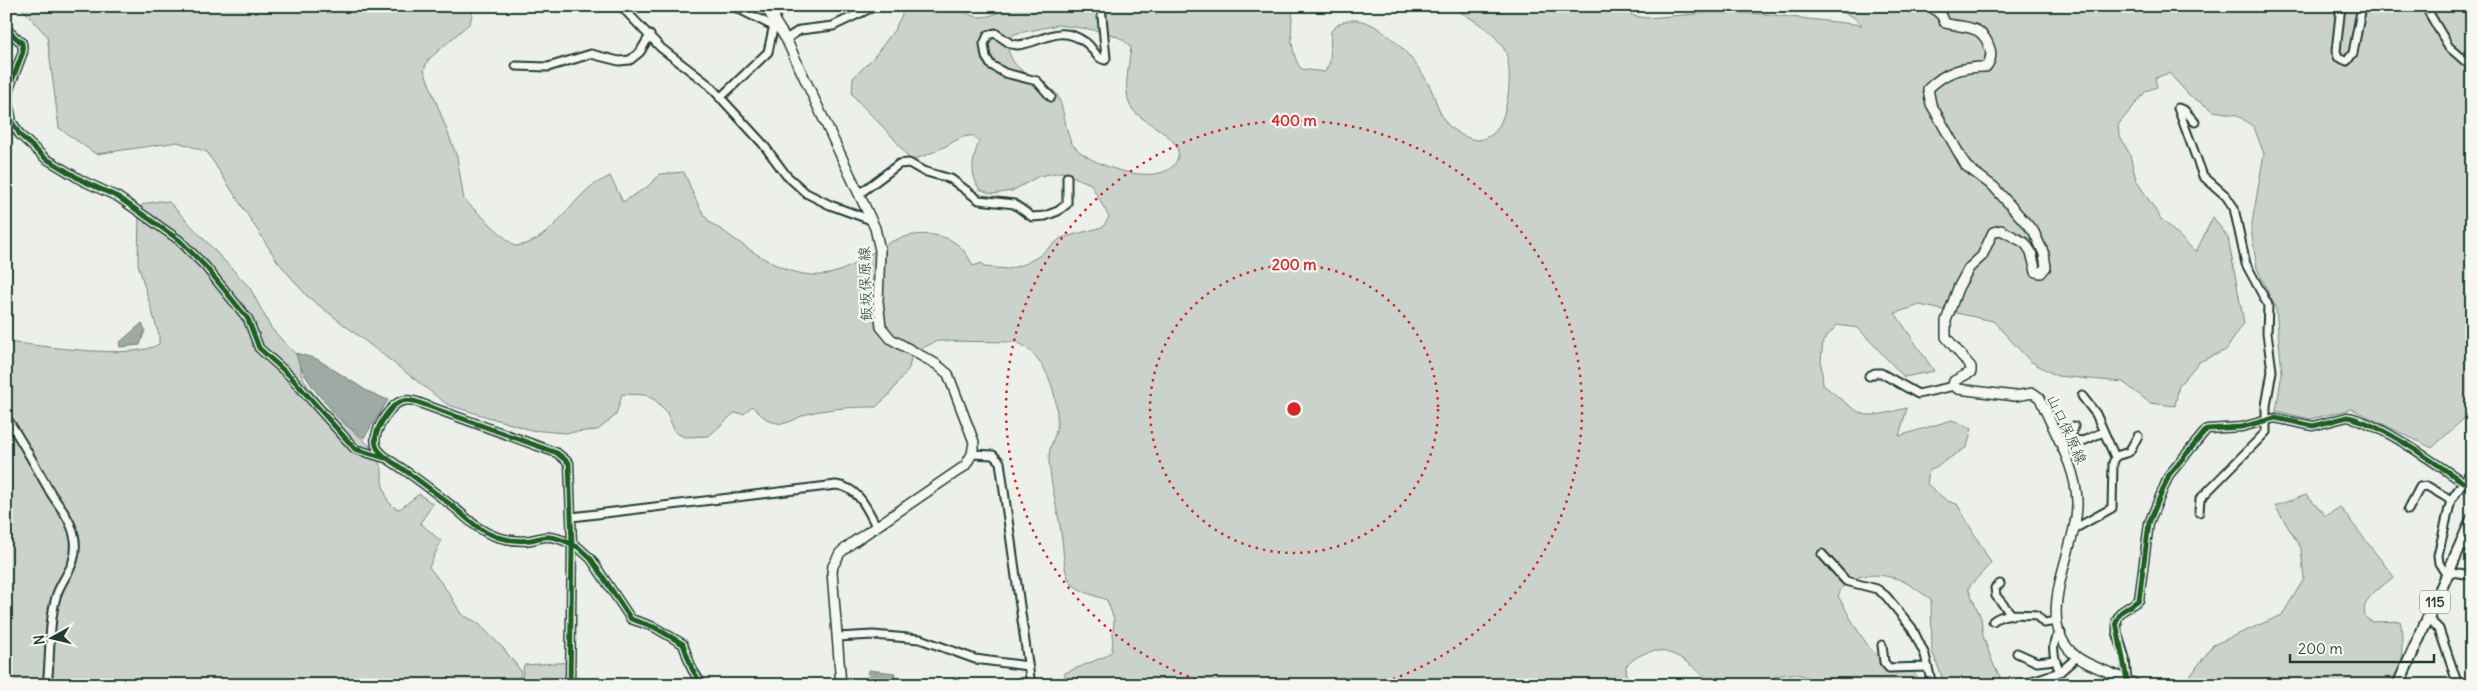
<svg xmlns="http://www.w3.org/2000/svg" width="2478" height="691" viewBox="0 0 2478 691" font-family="Delius,'Klee One',sans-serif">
	<rect width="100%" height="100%" fill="#edefea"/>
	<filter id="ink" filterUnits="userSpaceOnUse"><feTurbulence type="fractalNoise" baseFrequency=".02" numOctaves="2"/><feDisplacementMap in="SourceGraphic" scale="10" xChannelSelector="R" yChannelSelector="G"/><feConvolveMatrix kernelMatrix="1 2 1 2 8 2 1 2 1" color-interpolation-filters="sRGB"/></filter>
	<g filter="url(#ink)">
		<path fill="#cbd2cc" stroke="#758880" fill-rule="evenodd" d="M20 6H474L470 23 428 60 424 70 457 157 464 200 514 246C548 245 568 204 593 185 598 182 605 179 610 176L623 202 647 187 660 174 684 172C691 188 697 206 708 220 712 225 721 229 726 233 755 254 791 281 829 274 867 266 886 229 934 235 954 238 965 248 973 266L982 263 984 267 1008 269 1025 264 1039 256 1061 238 1103 227 1109 217 1091 184 1062 172 1039 176 1012 191 992 194 979 189C970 172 972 160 979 142L974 136C960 135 955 142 944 147 933 153 921 157 910 161 895 135 871 117 852 94L853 78 874 57 895 29 906 6H959C972 22 992 19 1007 6H1125L1157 11 1197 10 1213 6H1293C1291 27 1289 52 1301 69L1325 72 1330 62 1331 31C1334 28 1339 23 1343 22 1374 9 1417 61 1429 85 1436 98 1439 116 1449 126 1456 133 1474 143 1483 139 1486 137 1491 136 1493 134 1509 119 1515 65 1503 47 1490 27 1468 17 1449 6H1615L1634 16 1647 18 1707 13 1763 14 1862 25 1852 16 1822 6H2472V411L2432 448 2352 409 2310 419 2276 411 2282 373 2276 309 2257 268 2251 229 2264 154 2254 127 2237 115 2214 111 2189 95 2169 73 2155 78 2157 87 2146 91 2118 125 2119 134 2130 155 2136 180 2161 219 2196 252 2213 217 2228 238 2244 323 2226 350 2199 362 2179 385 2175 406 2150 403 2123 382 2057 376 2030 361 1993 321 1920 305 1895 313 1934 371 1904 377 1858 328 1837 325 1823 341 1821 360 1823 385C1835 393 1855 414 1868 415 1880 416 1896 410 1907 408L1899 436 1952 420 1972 428 1967 447 1929 471 1927 484 1947 501 1957 504 1991 563 1968 588 1981 618 1983 636 1994 666 2003 682H1944L1932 651 1931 599C1923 594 1914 587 1905 582 1884 572 1847 570 1838 596 1849 615 1860 637 1874 653 1887 667 1915 661 1920 685H1822C1803 674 1795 671 1774 677L1770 685H1711C1707 677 1699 672 1692 666 1669 648 1648 644 1626 666L1627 685H1063L1065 673 1106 656 1112 651 1114 619 1107 600C1096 596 1081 592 1072 584 1063 575 1064 552 1062 540 1059 514 1051 488 1049 461 1048 446 1056 438 1057 425 1059 395 1045 353 1016 342L937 341 912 353 909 368 889 395 876 407C854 407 832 408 810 413 799 415 789 426 777 423 766 421 760 414 752 406L744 414 734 413 709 436 684 437 675 432 666 411 655 400 645 395 622 394 616 415 598 430 564 433 531 430 448 405 307 296 278 262 207 152 178 142 96 154 59 128 47 36ZM1058 25C1078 28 1121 30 1131 48 1129 65 1123 89 1130 105 1137 123 1190 137 1176 162 1160 190 1084 165 1071 142 1065 130 1063 100 1055 92 1035 74 1011 75 1007 43L1014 34Z
			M160 201 169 202 250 288 271 328 301 360V374L307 385 323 405 370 446 382 469V483L388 501 395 508 400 509 419 494 433 504 420 523 441 541 429 567 449 593 461 614 478 623 503 648 521 671 519 685H6V342C40 345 133 361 159 344V335L138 264 139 210 143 204Z
			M2306 495 2326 516 2340 507 2394 577C2381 587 2356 601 2367 619L2373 622 2400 621C2403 629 2402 661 2401 671L2390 685H2195L2186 682 2213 645 2282 615 2304 579 2301 548 2275 506Z
			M574 662V685H521L524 665Z"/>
		<path fill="#9faaa4" stroke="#6c7e77" d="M142 323 145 330 140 345 120 347 119 343Z
			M296 353 317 359 367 391 388 400 364 438C341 423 301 381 296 353Z
			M869 670 895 673 894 685H872L873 680 868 678Z"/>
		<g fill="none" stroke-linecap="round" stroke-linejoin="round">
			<path stroke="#9faaa4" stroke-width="9" d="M2447 685 2472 682"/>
			<defs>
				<path id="minor" d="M621 6 661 48 709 85 763 144 786 175 806 193 830 205 871 220
					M733 6 775 27
					M2341 6 2336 51 2338 57 2347 61 2353 53 2362 6
					M2425 6 2449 47 2472 67
					M6 29 22 43 23 52 10 86 8 101 12 122 20 135 45 158 83 181 118 197 179 240 205 266 248 319 259 348 290 376 355 449 385 458
					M786 39 800 30 833 26 875 6
					M516 66 548 67 591 54 619 61 630 60 640 52 650 35
					M1051 97 1037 81 1005 73 991 65 986 57 984 44 988 35 995 33 1011 44 1018 45C1044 42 1059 23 1085 42 1093 47 1095 58 1105 60L1106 58 1101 6
					M720 98 768 52 778 6
					M2195 122 2184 110 2178 108 2203 176 2226 196 2234 208 2246 264 2268 305 2267 333 2272 371 2266 406V432L2200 499 2199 512
					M859 194 899 164 909 163 923 171 951 179 979 200 1014 204 1032 217 1045 216 1058 211 1067 204V177
					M1869 376 1875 373H1881L1918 394 1954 386
					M2082 396 2096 414 2115 457
					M6 417C22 441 35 465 49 490 59 507 72 519 75 540 78 567 62 576 56 597 48 625 51 656 47 685
					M2069 439 2083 441 2103 432
					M2062 449 2072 434 2074 426
					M972 454 993 455 1000 462 1031 685
					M2451 500 2472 470
					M2408 510 2420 487 2427 486 2451 500 2438 555 2439 563 2444 571 2472 575
					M572 517 836 485C858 487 867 508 876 526
					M2074 529 2112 508 2113 463 2116 456 2129 452 2138 436
					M2459 547H2472
					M1822 554 1846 581 1877 589 1886 596 1912 628 1925 655 1932 685
					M2000 584 1995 588 1996 596 2012 615
					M2428 618 2439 629 2458 685
					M1993 621C2004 612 2022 614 2036 615L2044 623 2057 621
					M837 637 873 635 920 639 975 659 1028 666
					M1882 645 1884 662 1889 668 1928 667
					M2017 653 2037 662 2055 660
					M2060 672C2055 661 2048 642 2061 633
					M2127 682 2125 658 2117 632V619L2121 612 2139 600 2149 523 2169 475 2207 429 2242 427 2275 418 2313 426 2347 417C2377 421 2436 464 2463 482
					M570 685 572 545 569 463 557 453 417 402C406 398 397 401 390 410 383 418 371 437 377 448 382 457 396 464 404 470 422 482 439 496 456 509 469 520 479 531 497 537 508 540 520 542 531 540 537 539 544 536 550 537 558 537 571 544 578 547L591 559 631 619 654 627 683 644 692 669 702 685
					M2019 685 2060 672 2077 657"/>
				<path id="major" d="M765 6 786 39 875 228 880 250 878 301 881 327 891 339 936 364 948 374 974 442 972 454 965 466 852 543 840 553 833 566 832 572 841 685
					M1931 6 1942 16 1945 23C1966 29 1982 23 1990 49 1992 56 1990 62 1986 67 1962 67 1946 71 1928 89L1931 104 1966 166 1994 187 2034 232 2044 254 2046 267 2041 273 2036 272 2031 252 2025 243 2001 230 1993 232 1982 256 1969 268 1958 288 1946 321V337L1971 367V372L1954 381 1953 385 1958 389 2015 396 2033 393 2040 398C2053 431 2076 465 2077 501 2079 548 2029 621 2077 657 2095 670 2118 673 2136 685"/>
				<path id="highway" d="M2398 685 2472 519"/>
			</defs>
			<use href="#minor" stroke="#1f3d34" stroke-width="11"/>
			<use href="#major" stroke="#1f3d34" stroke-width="12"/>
			<use href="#highway" stroke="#1f3d34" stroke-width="14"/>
			<use href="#minor" stroke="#f6f6f2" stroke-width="7"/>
			<use href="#major" stroke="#f6f6f2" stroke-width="9"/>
			<use href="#highway" stroke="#f6f6f2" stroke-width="10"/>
			<defs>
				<path id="cycleway" d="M6 29 22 43 23 52 10 86 8 101 12 122 20 135 45 158 83 181 118 197 179 240 205 266 248 319 259 348 290 376 355 449 385 458
					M570 685 572 545 569 463 557 453 417 402C406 398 397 401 390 410 383 418 371 437 377 448 382 457 396 464 404 470 422 482 439 496 456 509 469 520 479 531 497 537 508 540 520 542 531 540 537 539 544 536 550 537 558 537 571 544 578 547L591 559 631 619 654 627 683 644 692 669 702 685
					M2128 685 2116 622 2121 612 2139 600 2149 523 2169 475 2207 429 2242 427 2275 418 2313 426 2347 417C2377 421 2436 464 2463 482"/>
			</defs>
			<use href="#cycleway" stroke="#f6f6f2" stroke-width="8"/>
			<use href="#cycleway" stroke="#1b5e20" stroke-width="5"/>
		</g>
	</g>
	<g fill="none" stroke="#d62828" stroke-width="2.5" stroke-dasharray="2.5 5">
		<circle cx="1294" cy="409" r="144"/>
		<path d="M1210 684A288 288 0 1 1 1378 684"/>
	</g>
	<g text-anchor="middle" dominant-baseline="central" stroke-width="4.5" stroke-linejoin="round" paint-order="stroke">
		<rect fill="#f6f6f2" stroke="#60746d" stroke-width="1" x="2420" y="590.5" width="30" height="23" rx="4"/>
		<g font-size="14" font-weight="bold" fill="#1f3d34">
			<text x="2435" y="602">115</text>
		</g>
		<g font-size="15" fill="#1f3d34" stroke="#f6f6f2">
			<text transform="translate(865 284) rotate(-92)">飯坂保原線</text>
			<text transform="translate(2067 429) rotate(65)">山口保原線</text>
		</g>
	</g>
	<circle cx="1294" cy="409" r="8" fill="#d62828" stroke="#f6f6f2" stroke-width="2.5"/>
	<g font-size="15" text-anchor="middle" font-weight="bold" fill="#d62828" stroke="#f6f6f2" stroke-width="4.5" stroke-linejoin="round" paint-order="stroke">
		<text x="1294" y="126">400 m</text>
		<text x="1294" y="270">200 m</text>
	</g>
	<rect width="2478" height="691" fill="none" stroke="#f6f6f2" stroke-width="25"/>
	<rect x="12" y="12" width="2453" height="666" fill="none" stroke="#1f3d34" stroke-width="2" filter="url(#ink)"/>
	<g transform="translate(52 638) rotate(262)" stroke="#f6f6f2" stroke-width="4" paint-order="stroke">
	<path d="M0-4L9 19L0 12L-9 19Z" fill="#1f3d34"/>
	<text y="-8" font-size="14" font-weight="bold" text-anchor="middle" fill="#1f3d34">N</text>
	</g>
	<path d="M2290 654v8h144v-8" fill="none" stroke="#1f3d34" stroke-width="2.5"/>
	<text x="2298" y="654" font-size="15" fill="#1f3d34" stroke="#f6f6f2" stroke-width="4" paint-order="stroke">200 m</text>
</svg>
